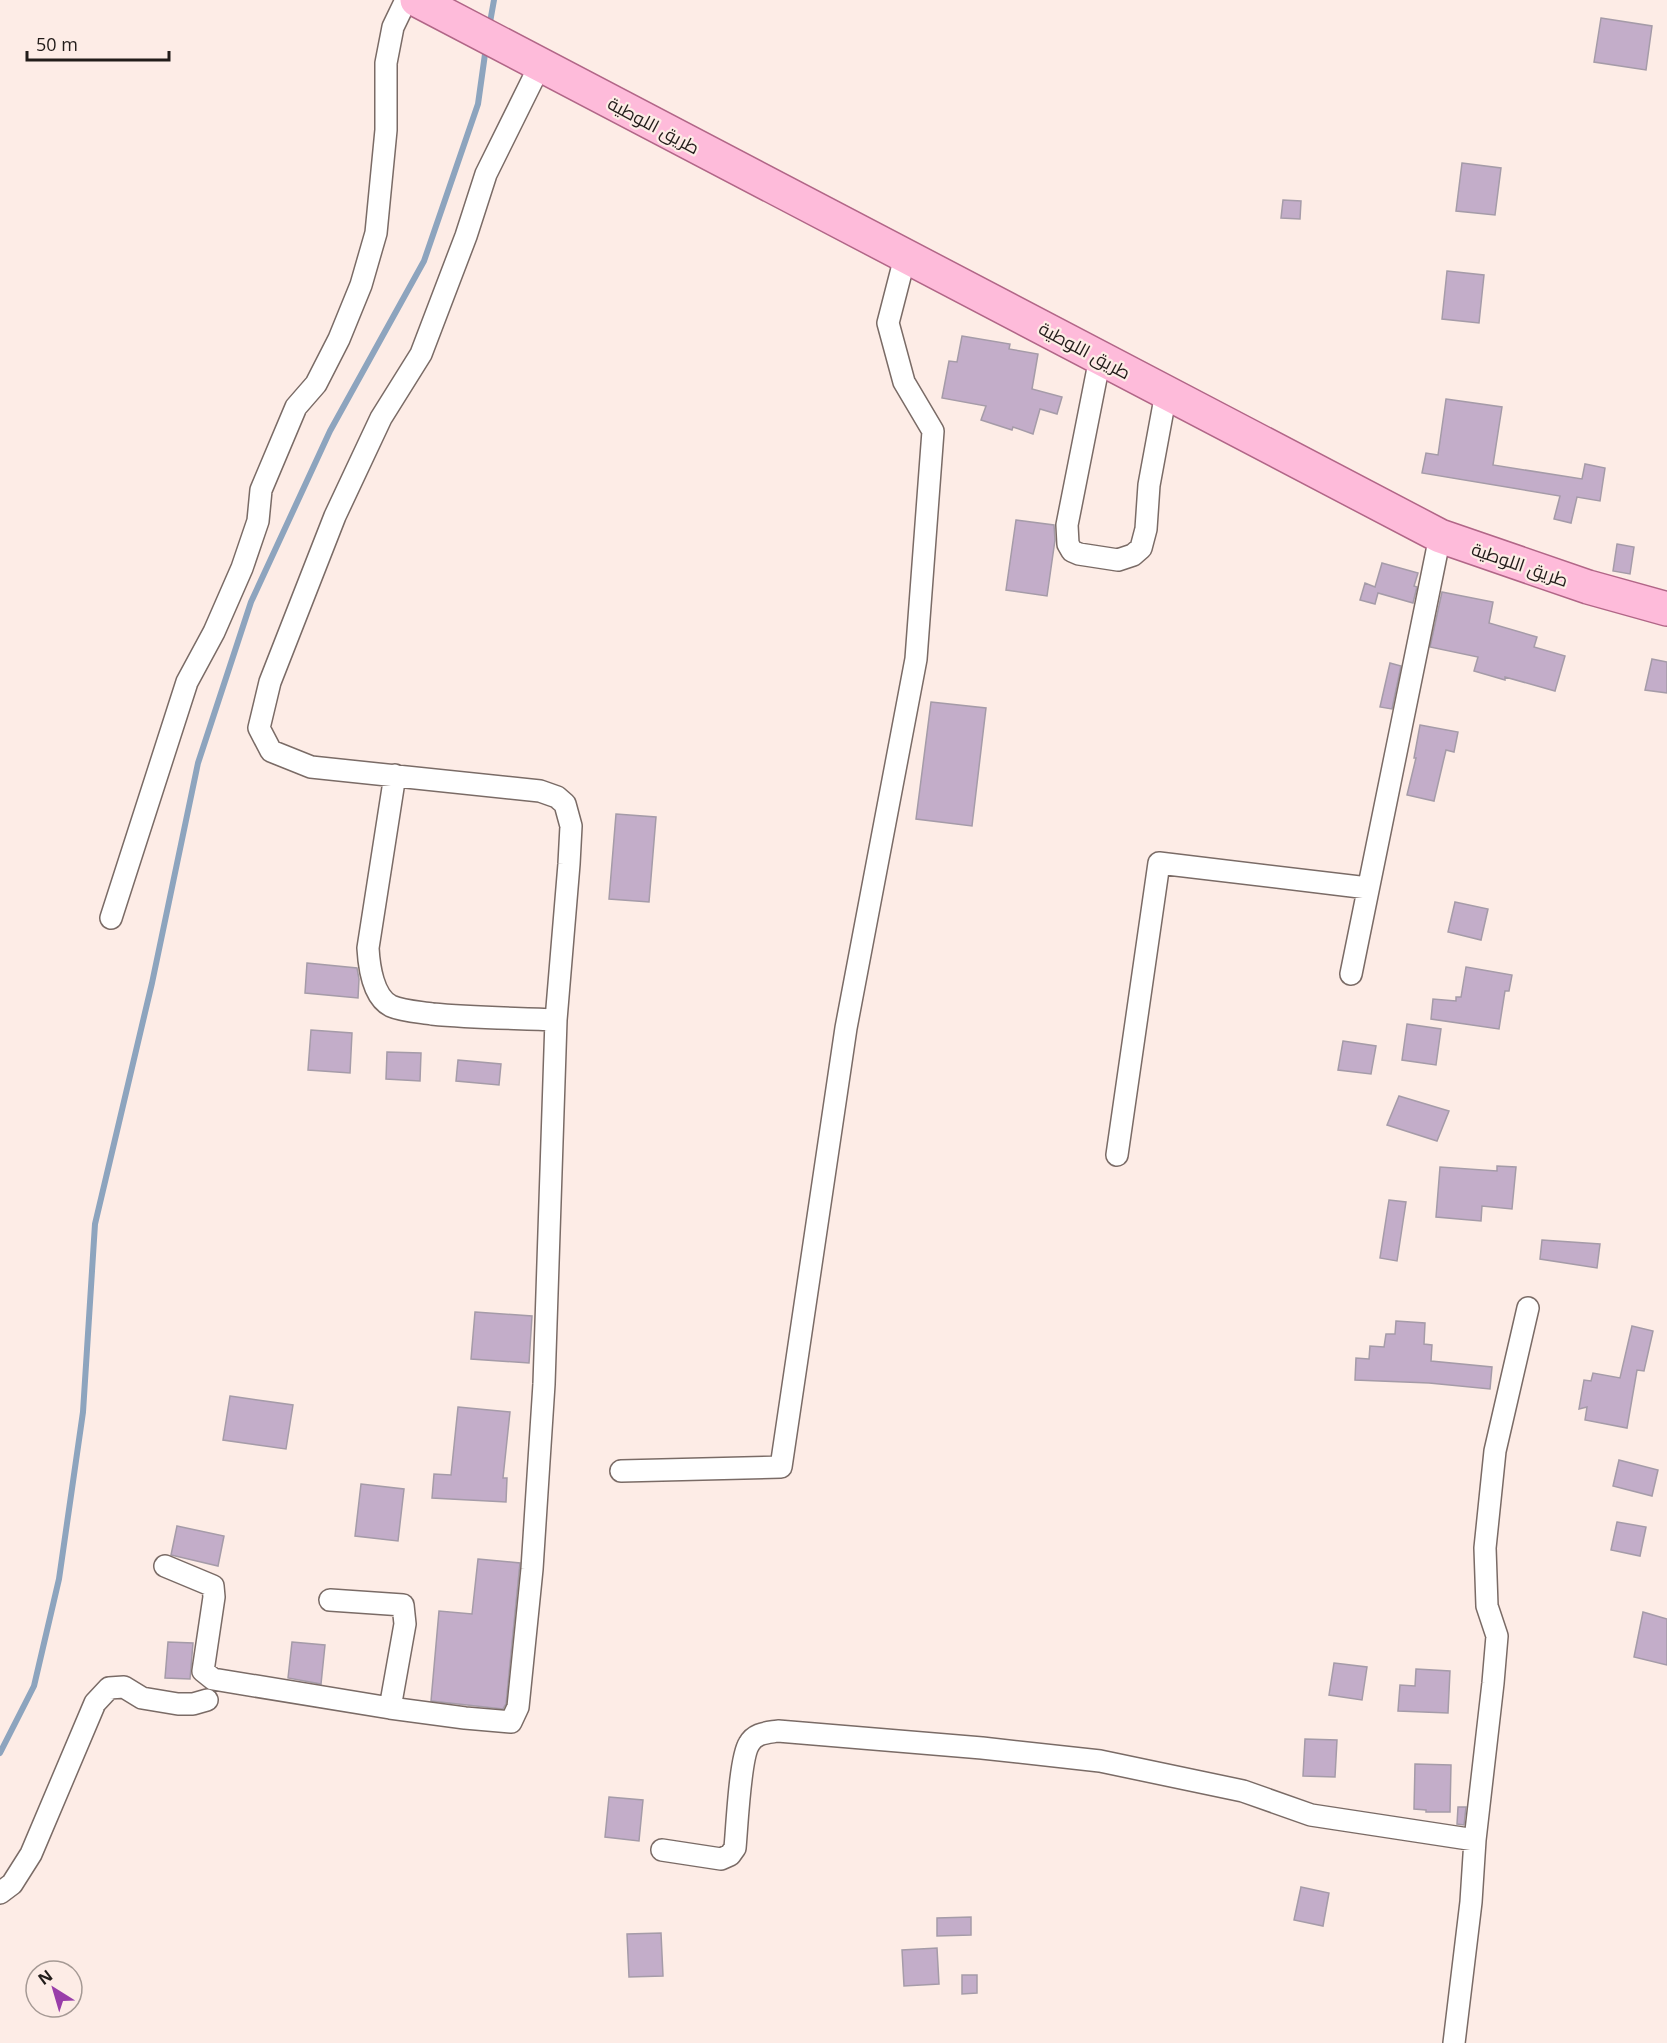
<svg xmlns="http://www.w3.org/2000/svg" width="1667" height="2043" viewBox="0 0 1667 2043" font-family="'Open Sans',Cairo,sans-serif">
	<rect width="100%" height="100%" fill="#fdece6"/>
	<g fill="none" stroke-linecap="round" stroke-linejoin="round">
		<path stroke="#8da4be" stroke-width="6" d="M489 28 494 0
			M0 1753 34 1686 59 1579 83 1412 95 1224 152 983 198 763 251 602 330 431 424 261 478 104 486 47"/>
	</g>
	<path fill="#c3adc9" stroke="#a59ba8" stroke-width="1.5" d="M1601 18 1652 26 1646 70 1594 62Z
		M1462 163 1501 168 1495 215 1456 211Z
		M1283 200 1301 201 1300 219 1281 218Z
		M1447 271 1484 275 1479 323 1442 319Z
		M962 336 1010 344 1009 349 1038 354 1032 389 1062 397 1057 414 1040 409 1033 434 1013 427 1012 430 981 420 986 406 942 398 949 361 957 362Z
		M1446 399 1502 407 1493 465 1582 479 1585 464 1605 468 1600 501 1577 497 1571 523 1554 519 1560 496 1422 473 1426 453 1438 455Z
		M1016 520 1054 525 1055 540 1047 596 1006 590Z
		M1617 544 1634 547 1630 574 1613 571Z
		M1382 563 1418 573 1414 586 1417 587 1413 603 1378 593 1375 604 1360 600 1365 583 1375 587Z
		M1442 592 1493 602 1489 623 1537 637 1534 647 1565 656 1555 691 1505 677V680L1474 671 1478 657 1430 647Z
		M1652 659 1667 662V693L1645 690Z
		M1390 663 1401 666 1392 709 1380 707Z
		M931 702 986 708 972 826 916 819Z
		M1420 725 1458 732 1454 752 1446 750 1434 801 1407 795 1416 758H1414Z
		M616 814 656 817 649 902 609 899Z
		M1455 902 1488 909 1481 940 1448 932Z
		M307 963 357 968 359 979 358 998 305 993Z
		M1466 967 1512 975 1509 991H1505L1499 1029 1431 1019 1433 999 1456 1001V997H1461Z
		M1407 1024 1441 1029 1436 1065 1402 1060Z
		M311 1030 352 1033 350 1073 308 1070Z
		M1343 1041 1376 1046 1371 1074 1338 1070Z
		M387 1052 421 1053 420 1081 386 1079Z
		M458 1060 501 1064 499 1085 456 1081Z
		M1399 1096 1449 1111 1437 1141 1387 1125Z
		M1497 1166 1516 1167 1512 1209 1482 1206 1481 1221 1436 1217 1440 1167 1497 1171Z
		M1389 1200 1406 1202 1397 1261 1380 1258Z
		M1542 1240 1600 1244 1597 1268 1540 1259Z
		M475 1312 532 1316 529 1363 471 1359Z
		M1396 1321 1425 1323 1424 1344 1432 1345 1431 1361 1492 1367 1490 1389 1429 1383 1355 1380 1356 1358 1369 1359 1370 1346 1384 1347 1386 1334H1395Z
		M1632 1326 1653 1331 1644 1371 1637 1370 1627 1428 1585 1420 1587 1407 1579 1409 1584 1380 1591 1381 1593 1373 1620 1378Z
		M230 1396 293 1405 286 1449 223 1440Z
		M458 1407 510 1412 503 1478H507L506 1502 432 1498 434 1474 451 1475Z
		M1619 1460 1658 1470 1652 1496 1613 1486Z
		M361 1484 404 1489 398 1541 355 1536Z
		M1617 1522 1646 1527 1640 1556 1611 1550Z
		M177 1526 224 1536 218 1566 171 1555Z
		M478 1559 520 1563 506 1704 503 1709 431 1701 439 1611 472 1614Z
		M1643 1612 1667 1619V1665L1634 1657Z
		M168 1642 193 1643 190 1679 165 1678Z
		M292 1642 325 1645 321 1684 288 1678Z
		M1334 1663 1367 1667 1362 1700 1329 1695Z
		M1416 1669 1450 1671 1448 1713 1398 1711 1400 1685 1415 1686Z
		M1305 1739 1337 1740 1335 1777 1303 1776Z
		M1415 1764 1451 1765 1450 1812H1426V1810L1414 1809Z
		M609 1797 643 1800 639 1841 605 1837Z
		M1458 1807H1466L1464 1825 1457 1824Z
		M1301 1887 1329 1893 1323 1926 1294 1920Z
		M971 1917V1935L937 1936V1918Z
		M661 1933 663 1976 629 1977 627 1934Z
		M937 1948 939 1984 904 1986 902 1950Z
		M962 1975H977V1993L962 1994Z"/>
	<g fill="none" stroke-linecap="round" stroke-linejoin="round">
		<defs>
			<path id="street" d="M1100 358 1067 525 1068 544 1072 551 1079 554 1118 560 1133 555 1141 548 1146 529 1149 485 1166 393
				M395 775 368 948C369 966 373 997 391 1006 402 1011 419 1012 432 1014 473 1018 515 1018 556 1020
				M111 918 187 682 214 632 242 568 258 521 261 490 296 407 316 384 339 339 361 285 376 233 386 130V63L393 27 406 0
				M1351 974 1440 536
				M1117 1155 1159 863 1368 888
				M621 1471 781 1467 846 1028 916 659 933 431 904 382 888 323 905 257
				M165 1566 213 1586 214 1597 203 1671 213 1679 390 1708
				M330 1600 403 1605 405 1624 390 1708 465 1718 511 1722 518 1707 532 1569 544 1384 556 1020 569 864 571 826 565 804 557 797 540 791 311 767 271 751 259 728 270 682 335 516 381 418 421 354 466 236 486 174 540 65
				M662 1850 721 1859 730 1855 735 1848C737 1827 740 1758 749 1744 755 1733 766 1733 778 1731L982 1748 1100 1761 1243 1791 1311 1815 1475 1840
				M0 1893 12 1884 31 1854 95 1703 109 1688 124 1687 142 1698 178 1704H193L207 1700
				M1454 2043 1471 1902 1475 1840 1493 1683 1497 1636 1487 1606 1485 1548 1495 1451 1528 1308"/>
			<path id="primary" d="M417 0 1440 536 1588 587 1667 609"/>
		</defs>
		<use href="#street" stroke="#7a6b66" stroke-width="24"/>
		<use href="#primary" stroke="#b16687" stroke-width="36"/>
		<use href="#street" stroke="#fff" stroke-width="21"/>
		<use href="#primary" stroke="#febbda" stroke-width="33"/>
	</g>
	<g text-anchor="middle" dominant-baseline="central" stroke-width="4.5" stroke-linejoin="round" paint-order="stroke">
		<g font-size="18" fill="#221c1a" stroke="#fdece6">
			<text transform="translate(654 125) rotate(28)">طريق اللوطية</text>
			<text transform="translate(1085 350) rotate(28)">طريق اللوطية</text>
			<text transform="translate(1520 564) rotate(19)">طريق اللوطية</text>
		</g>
	</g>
	<g transform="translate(54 1989) rotate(323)"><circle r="28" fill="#fdece6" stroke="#a59994" stroke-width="1.5"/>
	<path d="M0-4.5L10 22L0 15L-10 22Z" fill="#993ea9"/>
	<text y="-9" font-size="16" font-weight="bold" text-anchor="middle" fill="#221c1a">N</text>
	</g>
	<path d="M27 51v9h142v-9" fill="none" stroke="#221c1a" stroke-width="3"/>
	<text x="36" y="51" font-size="18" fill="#221c1a" stroke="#fdece6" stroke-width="4.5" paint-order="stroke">50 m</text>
</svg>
